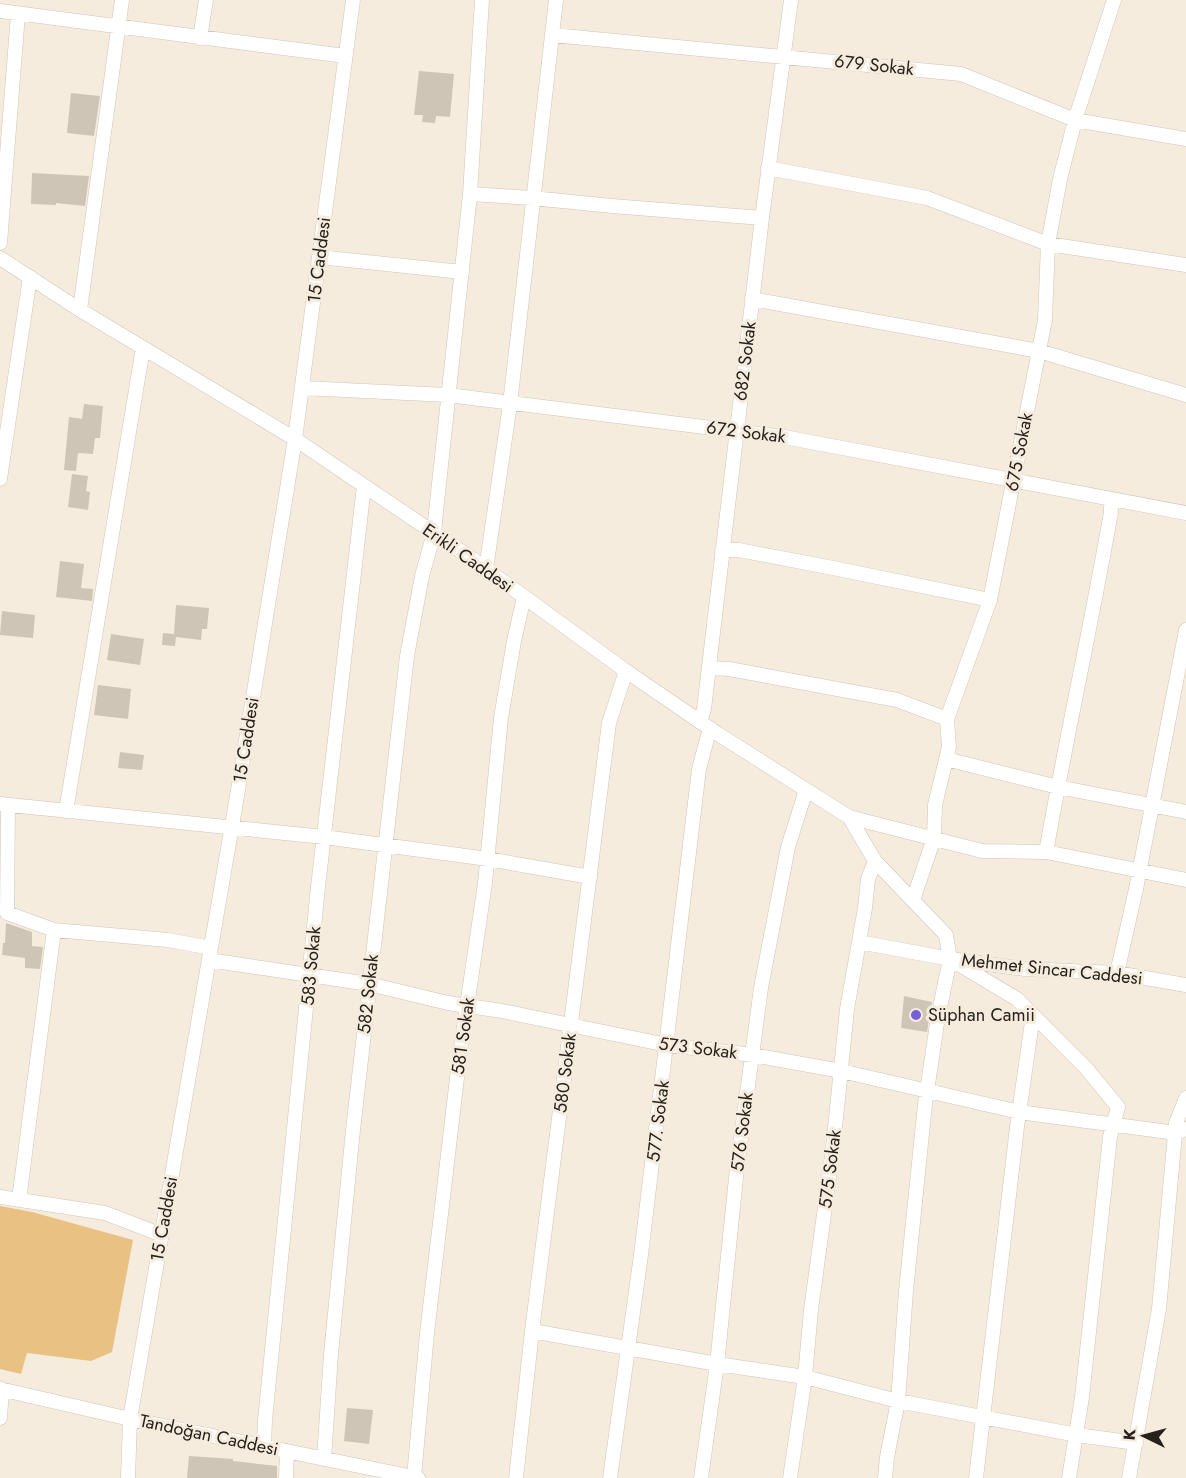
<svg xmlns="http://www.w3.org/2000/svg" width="1186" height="1478" viewBox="0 0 1186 1478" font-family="Jost,sans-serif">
	<rect width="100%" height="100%" fill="#f6ecdd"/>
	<path fill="#e9c183" d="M0 1206 32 1212 133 1240 112 1352 91 1361 27 1353 21 1374 0 1369Z"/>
	<path fill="#cfc5b6" d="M419 71 454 74 450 117 436 116 435 123 422 122 423 115H414Z
		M71 93 100 96 94 136 67 133Z
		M32 173 89 176 85 206 56 203V205L31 204Z
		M84 404 103 406 100 438H95L93 454 78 453 76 471 64 470 69 417 82 419Z
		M72 474 88 476 86 491 90 492 88 510 68 507Z
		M60 561 84 564 81 588 93 589 92 601 56 597Z
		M176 605 209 608 207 629H202L201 640 176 637 175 646 162 645 163 633 174 634Z
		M2 611 35 615 33 638 0 635Z
		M111 634 144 639 140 665 107 660Z
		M98 685 131 689 128 719 94 715Z
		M120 752 144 755 142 770 118 768Z
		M6 923 32 932V946L43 947 40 969 25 968V958L2 955 3 943H5Z
		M904 996 932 1002 927 1032 901 1028Z
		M347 1408 373 1410 369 1444 344 1441Z
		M189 1456 233 1459V1461L277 1466V1478H187Z"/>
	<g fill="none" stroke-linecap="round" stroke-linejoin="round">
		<defs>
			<path id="minor" d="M0 11 345 56
				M553 35 961 74 1075 120 1186 139
				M200 38 206 0
				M768 168 927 198 1048 244 1186 265
				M470 194 532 198 612 206 762 218
				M0 243 18 14
				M319 257 462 272
				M0 258 80 310 295 439 471 558 626 671 718 734 849 817 982 851 1046 852 1186 880
				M752 299 1039 351 1186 395
				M80 310 122 0
				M302 388 448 395 784 437 1186 513
				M0 479 30 277
				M722 550H739L828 567 990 600
				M486 569 510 404 556 0
				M709 668 729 669 897 700 947 719
				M700 722 704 709 762 218 791 0
				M946 759 1058 787 1186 812
				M0 804 324 837 488 859 590 877
				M8 805 7 913 54 930 168 940 211 948
				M66 811 143 348
				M849 817 875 861 946 935 950 959 938 1017 925 1104 906 1291 898 1401 887 1457 885 1478
				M1046 852C1066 739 1091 626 1111 512L1110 499
				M913 900 934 838 935 805 949 747 947 719 990 600 1045 320 1048 244 1060 179 1075 120 1114 0
				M859 942 950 959 1025 969 1117 973 1186 985
				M950 959 1017 999 1086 1068 1118 1107 1110 1137 1082 1397 1069 1478
				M209 960 369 984 448 1003 502 1011 667 1045 753 1055 841 1071 1019 1112 1176 1133 1186 1129
				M1117 973 1136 889 1186 630
				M0 1197 105 1213 162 1235
				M19 1200 54 930
				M532 1331 717 1364 805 1377 898 1401 1077 1435 1136 1443
				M0 1389 130 1419 418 1478
				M0 1418 2 1389
				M264 1446 265 1420 318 887 364 486
				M324 1459 331 1354 353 1130 407 656 422 576 434 533 436 512 470 194 482 0
				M414 1477 427 1333 459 1061 485 883 501 718 514 641 524 597
				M128 1478 130 1419 236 802 295 439 353 0
				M286 1478 287 1451
				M516 1478 532 1331 609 723 626 671
				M610 1478 641 1255 699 769 710 728
				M701 1478 717 1364 737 1168 761 988 788 847 806 790
				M790 1478 805 1377 811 1310 833 1148 847 1009 865 908 868 879 875 861
				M976 1478 1017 1127 1033 1015
				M1129 1478 1159 1309 1176 1123 1186 1098"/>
		</defs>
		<use href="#minor" stroke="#cec5b6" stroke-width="15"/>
		<use href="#minor" stroke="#fff" stroke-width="14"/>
	</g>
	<circle fill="#765fd9" stroke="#f6ecdd" stroke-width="2" cx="916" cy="1015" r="6"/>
	<g text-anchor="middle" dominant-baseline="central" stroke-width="6" stroke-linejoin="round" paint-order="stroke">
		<g font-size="18" fill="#25211c" stroke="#f6ecdd">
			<text transform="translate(874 65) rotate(6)">679 Sokak</text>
			<text transform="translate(319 260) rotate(-83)">15 Caddesi</text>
			<text transform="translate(745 361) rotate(-83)">682 Sokak</text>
			<text transform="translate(746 432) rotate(7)">672 Sokak</text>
			<text transform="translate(1019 452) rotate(-79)">675 Sokak</text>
			<text transform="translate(468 558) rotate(35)">Erikli Caddesi</text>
			<text transform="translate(246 740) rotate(-81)">15 Caddesi</text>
			<text transform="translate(311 966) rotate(-85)">583 Sokak</text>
			<text transform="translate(1052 969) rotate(6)">Mehmet Sincar Caddesi</text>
			<text transform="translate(368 994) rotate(-84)">582 Sokak</text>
			<text transform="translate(463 1036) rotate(-82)">581 Sokak</text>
			<text transform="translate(698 1048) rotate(7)">573 Sokak</text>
			<text transform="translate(565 1073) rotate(-83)">580 Sokak</text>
			<text transform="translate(658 1121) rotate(-83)">577. Sokak</text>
			<text transform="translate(742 1132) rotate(-83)">576 Sokak</text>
			<text transform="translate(830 1169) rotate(-83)">575 Sokak</text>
			<text transform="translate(164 1219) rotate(-80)">15 Caddesi</text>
			<text transform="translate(209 1435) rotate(12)">Tandoğan Caddesi</text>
		</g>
		<g font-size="18" fill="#25211c" stroke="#f6ecdd" text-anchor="start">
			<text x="928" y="1015">Süphan Camii</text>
		</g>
	</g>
	<g transform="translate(1144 1436) rotate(275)" stroke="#f6ecdd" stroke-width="4.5" paint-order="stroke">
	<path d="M0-4.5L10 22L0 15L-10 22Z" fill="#25211c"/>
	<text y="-9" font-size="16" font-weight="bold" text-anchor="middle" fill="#25211c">K</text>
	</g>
</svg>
